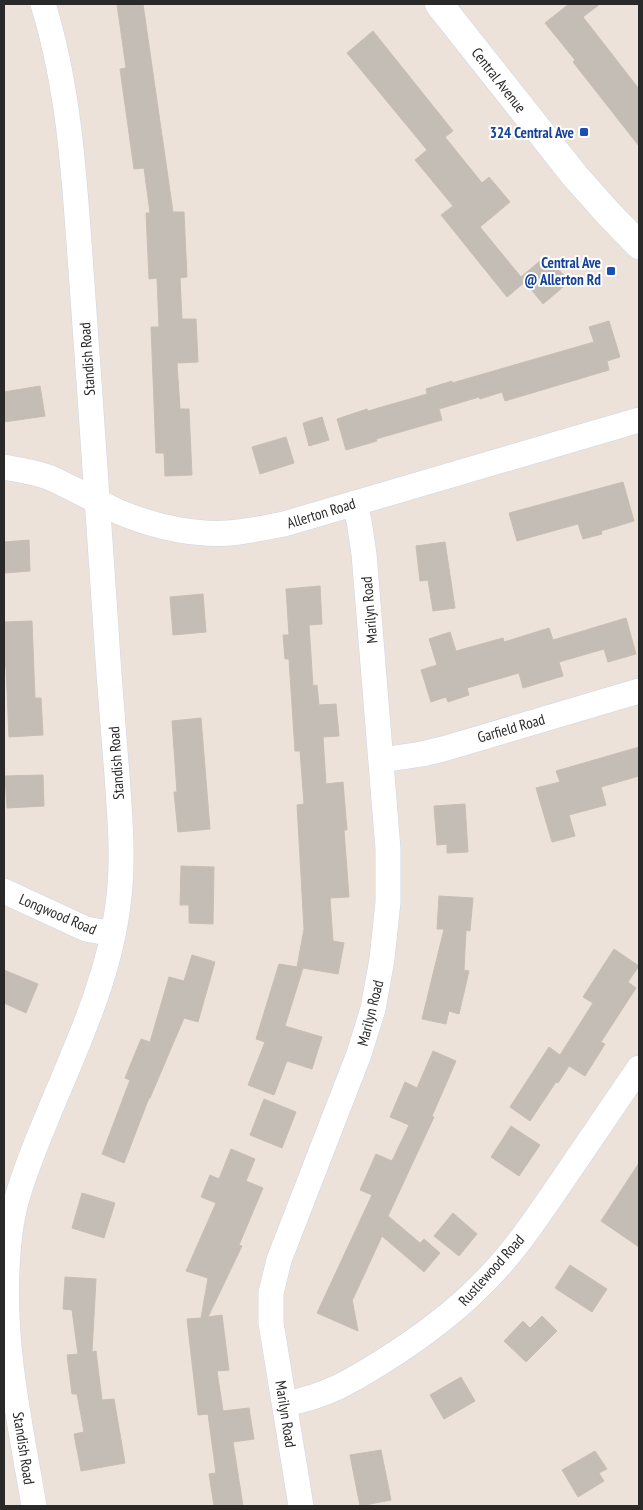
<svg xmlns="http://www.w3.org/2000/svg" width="643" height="1510" viewBox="0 0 643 1510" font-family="'PT Sans Narrow',sans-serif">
	<rect width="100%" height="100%" fill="#ece2d9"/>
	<path fill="#c4bdb5" stroke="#c8beb3" d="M117 4H143L173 212H184L187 277 180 278 182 319H196L198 362 177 363 180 409H189L192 475 165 476 164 453H156L151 327H159L157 278 149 279 146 213H150L144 168 134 169 120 69 126 68Z
		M569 4H600L583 17 639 89V146L573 62 575 60 545 23Z
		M373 31 453 131 445 137 482 183 489 177 510 202 480 227 521 277 547 255 569 282 543 304 521 277 525 282 507 297 441 215 453 206 415 160 427 150 347 53Z
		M609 321 620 357 607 361 609 370 505 401 502 392 480 399 479 397 439 409 442 420 376 439 377 441 346 450 337 419 367 409 368 411 427 394 426 389 452 381V383L594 342 589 327Z
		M40 386 45 416 4 422V392Z
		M322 417 329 440 309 446 303 423Z
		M286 437 294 463 260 474 252 447Z
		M623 482 634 521 601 531 602 534 583 539 578 524 517 541 509 513Z
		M29 540 30 571 4 573V542Z
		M445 542 455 608 433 611 428 580 420 581 416 546Z
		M320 586 322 624 309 625 313 686 317 685 319 705 336 704 339 736 323 737 326 784 343 782 347 830H344L349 897 330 898 333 941 344 943 338 974 297 967 304 929 297 805 304 804 300 751H295L289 659H285L283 635H289L286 589Z
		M203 594 206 632 173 635 170 597Z
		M626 618 636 654 608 662 604 649 559 662 563 676 523 688 519 673 467 688 469 695 448 702 446 697 431 702 421 670 437 665 429 639 450 632 456 651 503 638 504 642 549 628 553 640Z
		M32 621 35 698H41L43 735 9 737 6 667H4V622Z
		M201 718 210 829 178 832 174 792H177L172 721Z
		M639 747V776L601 787 606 805 569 815 575 836 552 842 536 788 560 782 556 771Z
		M43 775 44 806 7 808 5 776Z
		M465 804 468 852 447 853V844L437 845 434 806Z
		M181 866 214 867 213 924 189 923V905H180Z
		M439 896 473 898 470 931 466 930 464 970 469 971 459 1014 449 1011 446 1024 422 1019 444 929H437Z
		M614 949 639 966 628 982 636 988 601 1042 605 1044 585 1076 569 1066 558 1083 556 1082 530 1121 510 1107 549 1047 560 1055 593 1003 583 997Z
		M192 955 215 962 198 1022 184 1018 150 1098H149L124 1163 102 1154 130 1080 125 1078 141 1039 150 1042 169 977 184 981Z
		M279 964 303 968 285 1026 322 1037 312 1069 287 1061 274 1095 248 1085 265 1042 256 1039Z
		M4 970 38 984 26 1013 4 1003Z
		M433 1051 456 1061 432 1116 434 1117 388 1216 420 1243 424 1239 440 1253 424 1272 382 1236 353 1299H352L358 1331 317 1313 372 1195 360 1190 376 1154 392 1161 409 1125 390 1117 405 1082 417 1088Z
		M264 1099 296 1112 282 1148 250 1135Z
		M511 1126 540 1145 519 1176 491 1157Z
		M231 1149 255 1159 246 1181 263 1188 239 1245 242 1246 208 1317 222 1315 229 1370 217 1371 223 1411 249 1408 254 1439 233 1442 243 1506H214L209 1474 216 1473 208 1414 198 1415 187 1319 201 1318 208 1278 186 1271 216 1203 201 1197 210 1175 219 1179Z
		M639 1163V1247L601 1221Z
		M82 1193 115 1203 104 1238 72 1228Z
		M453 1213 477 1234 459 1256 434 1236Z
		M570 1265 607 1289 592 1312 555 1288Z
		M65 1277 96 1279 92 1352 96 1351 102 1400 114 1399 125 1463 81 1471 74 1434 84 1432 77 1394H72L67 1355 78 1354 72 1310 63 1309Z
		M542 1316 557 1331 526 1362 504 1341 523 1321 530 1328Z
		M461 1377 475 1401 444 1419 430 1395Z
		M381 1450 391 1500 360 1506 350 1455Z
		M595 1451 607 1469 599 1473 604 1481 578 1497 562 1470Z"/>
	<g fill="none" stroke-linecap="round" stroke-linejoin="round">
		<defs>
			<path id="minor" d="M4 467C19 470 34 472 48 477 74 488 98 503 124 514 159 528 201 537 239 532 254 530 269 527 284 524L639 420
				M382 760 422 754 443 749 639 691
				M4 891 86 929 113 934
				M285 1404C327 1396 350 1382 385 1360 418 1339 450 1316 478 1288 512 1256 538 1216 564 1178 589 1141 614 1105 639 1068
				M34 1506C21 1428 3 1350 7 1270 8 1247 10 1224 16 1202 24 1172 36 1144 48 1115 76 1047 109 979 118 905 124 861 120 819 117 775 113 726 109 678 106 629 99 514 90 399 82 284 75 190 71 94 43 4
				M301 1506 271 1323V1293L279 1260 359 1054 373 1009 382 959 388 902V849L364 554 359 521 354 503"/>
			<path id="tertiary" d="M439 4 575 176 608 213 639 245"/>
		</defs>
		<use href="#minor" stroke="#ced5e3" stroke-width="26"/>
		<use href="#tertiary" stroke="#ced5e3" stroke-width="29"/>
		<use href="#minor" stroke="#fff" stroke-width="25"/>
		<use href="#tertiary" stroke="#fff" stroke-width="28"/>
	</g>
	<g fill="#1a4fb4" stroke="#fff" stroke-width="2">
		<rect x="579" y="127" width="10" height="10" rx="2.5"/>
		<rect x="606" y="266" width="10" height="10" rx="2.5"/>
	</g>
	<g text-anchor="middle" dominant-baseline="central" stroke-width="4" stroke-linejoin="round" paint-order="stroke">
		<g font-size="15" fill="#292929" stroke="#fff">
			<text transform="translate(499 80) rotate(52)">Central Avenue</text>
			<text transform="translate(87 359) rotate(-94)">Standish Road</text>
			<text transform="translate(321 513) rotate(-17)">Allerton Road</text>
			<text transform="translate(369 610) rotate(-95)">Marilyn Road</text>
			<text transform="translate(511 728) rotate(-16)">Garfield Road</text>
			<text transform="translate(116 763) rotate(-94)">Standish Road</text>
			<text transform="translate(58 914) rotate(23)">Longwood Road</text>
			<text transform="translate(370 1013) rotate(-76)">Marilyn Road</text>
			<text transform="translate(491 1270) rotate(-48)">Rustlewood Road</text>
			<text transform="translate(286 1414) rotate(81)">Marilyn Road</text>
			<text transform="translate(24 1448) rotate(81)">Standish Road</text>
		</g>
		<g font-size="15" font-weight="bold" fill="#164399" stroke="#fff" text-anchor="end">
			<text x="574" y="132">324 Central Ave</text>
			<text x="601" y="262">Central Ave<tspan x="601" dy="17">@ Allerton Rd</tspan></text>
		</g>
	</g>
	<rect width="643" height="1510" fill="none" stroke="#292929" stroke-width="10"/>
</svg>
